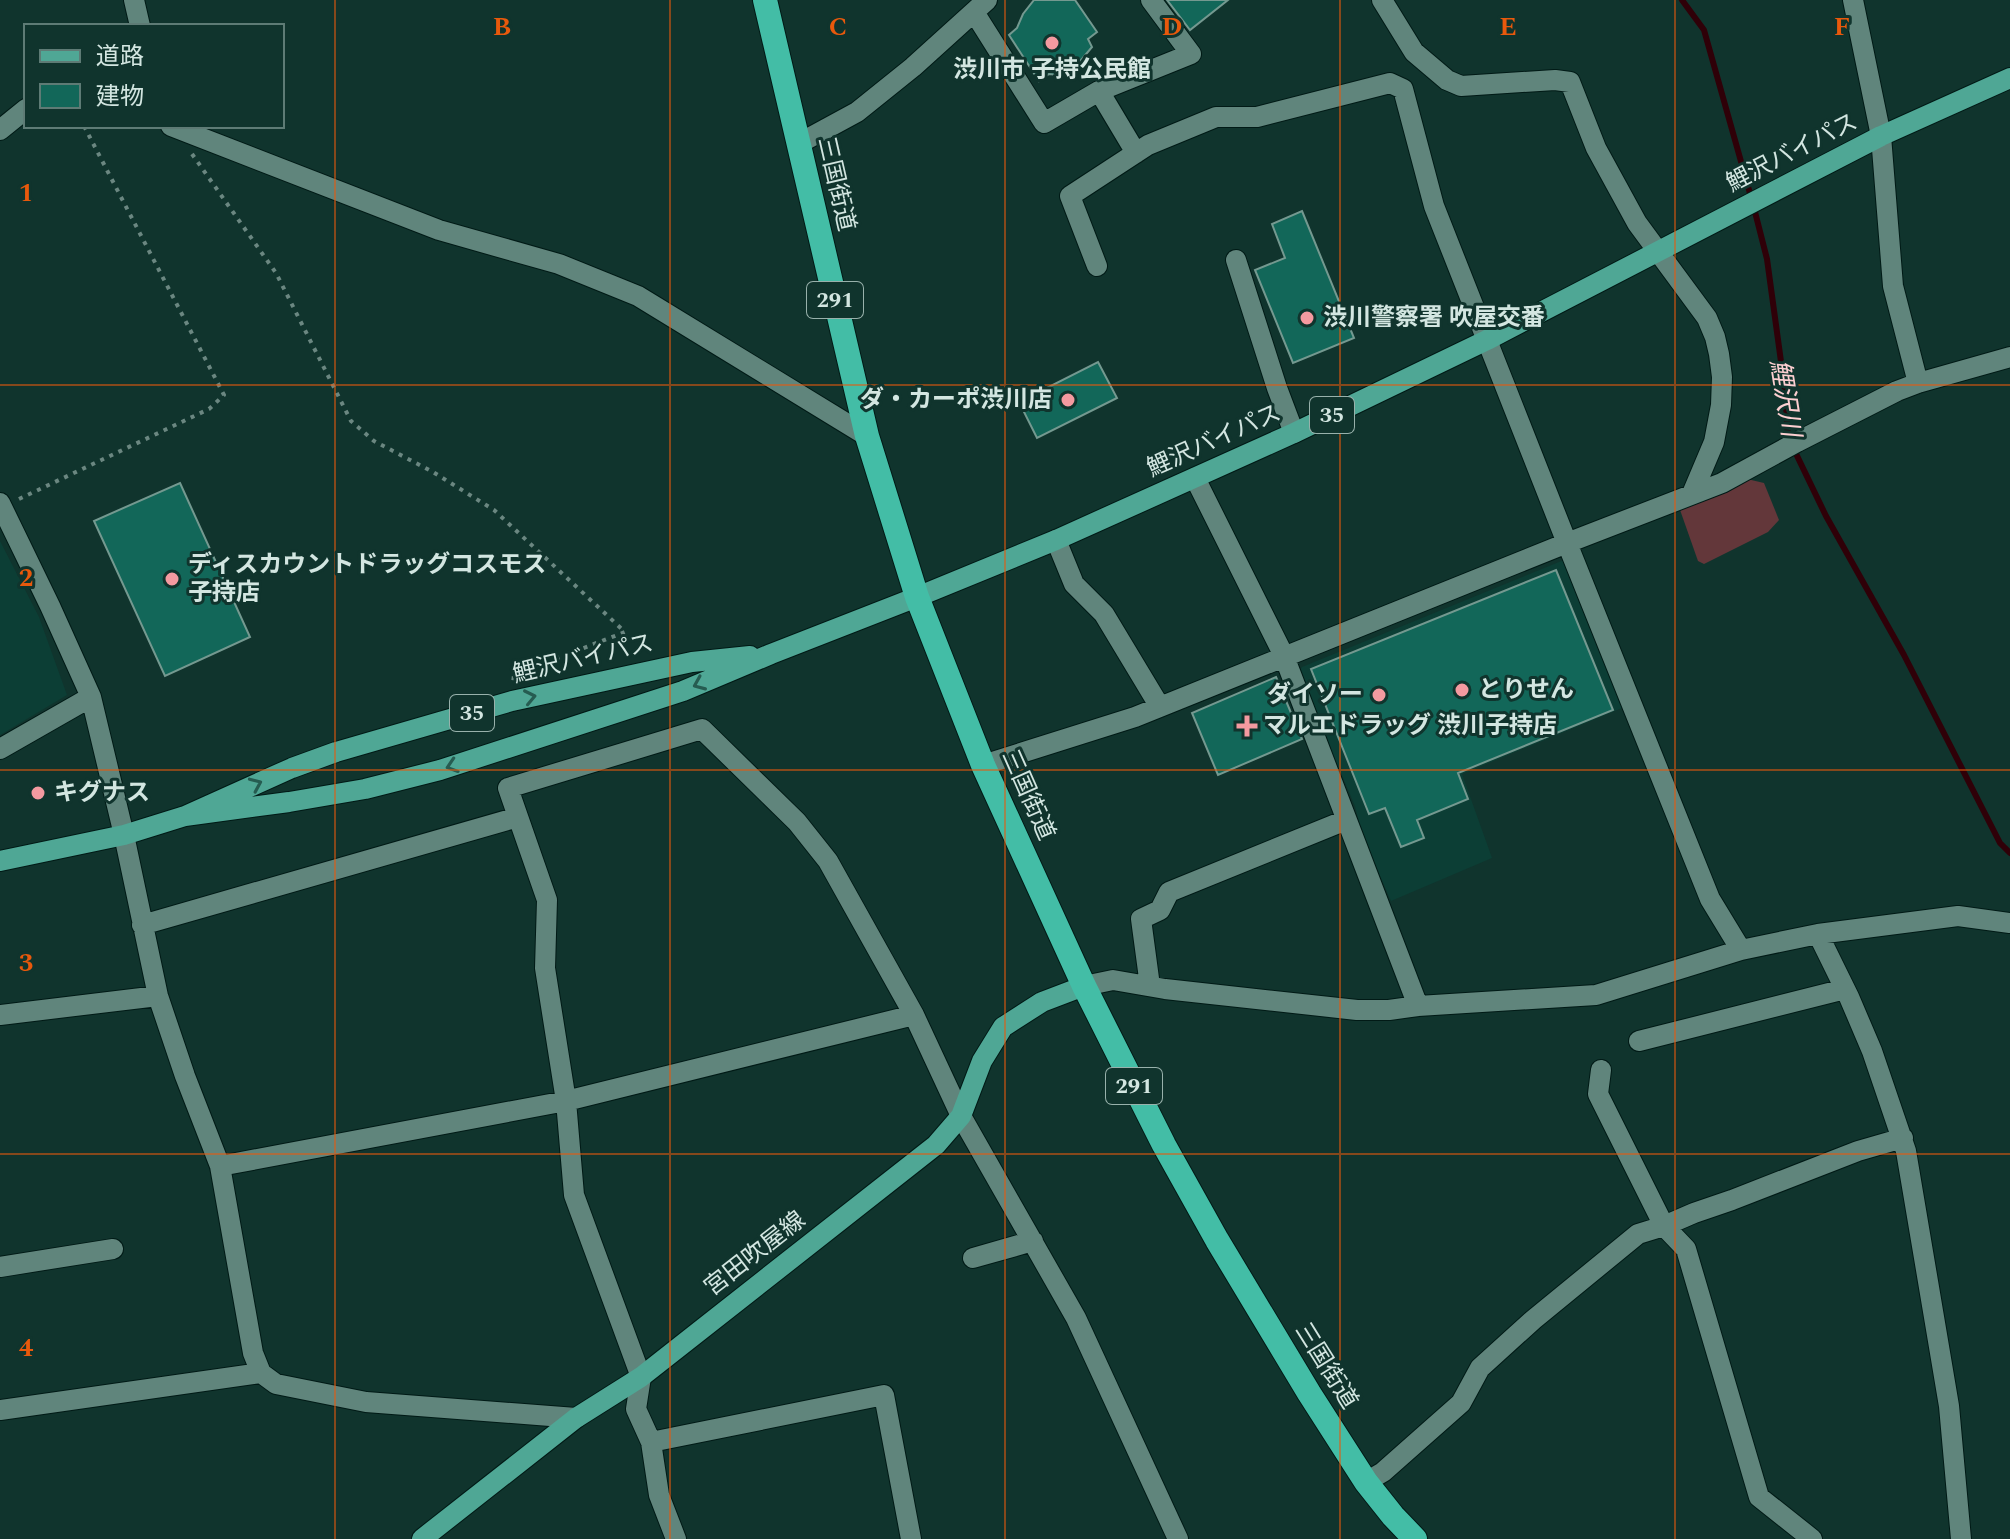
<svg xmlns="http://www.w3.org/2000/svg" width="2010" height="1539" viewBox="0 0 2010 1539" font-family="Spectral,'Noto Sans JP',serif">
	<rect width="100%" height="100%" fill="#10342d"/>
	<path fill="#0c3e35" d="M0 541 39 617 67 695 0 735Z
		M1564 560 1622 708 1462 774 1492 858 1391 901 1362 835 1355 806 1298 672 1302 667Z"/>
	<path fill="#63373a" d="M1747 479 1764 483 1779 520 1768 532 1704 564 1698 561 1679 507Z"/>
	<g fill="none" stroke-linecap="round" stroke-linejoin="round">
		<path stroke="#2f0008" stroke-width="6" d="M1682 0 1704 30 1751 197
			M1754 208 1767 259 1785 391 1788 437 1826 516 1904 655 2000 843 2010 853"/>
	</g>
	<path fill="#126759" stroke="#749990" stroke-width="2" d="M1034 0H1075L1097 32 1088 39 1092 47 1077 65 1069 71 1058 75 1049 74 1039 81 1009 35 1017 28 1023 14Z
		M1167 0H1228L1190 30Z
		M1302 211 1354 338 1293 363 1255 270 1285 258 1272 224Z
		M1098 362 1117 398 1037 438 1019 402Z
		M180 483 250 637 165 676 94 521Z
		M1556 570 1613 710 1458 773 1468 799 1417 820 1424 838 1401 847 1385 808 1369 814 1311 669Z
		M1276 677 1302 739 1218 775 1192 713Z"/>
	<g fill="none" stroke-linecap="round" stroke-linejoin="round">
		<defs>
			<path id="minor" d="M134 0 140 26
				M1382 0 1414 52 1447 80 1461 86 1555 80 1570 82 1596 148 1637 223 1707 318 1715 337 1719 354 1722 377 1721 405 1714 442 1692 494
				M1853 0 1881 136 1893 286 1918 383
				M974 12 1044 123 1099 91 1191 54 1151 0
				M1099 91 1136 153
				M171 126 439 230 559 264 638 296 867 436
				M0 130 26 109
				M798 144 857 112 913 67 987 0
				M1236 260 1277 388 1294 433
				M1097 266 1070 196 1148 145 1216 117H1257L1390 83 1403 89 1434 206 1567 543 1710 899 1741 950
				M1195 478 1284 656 1418 1006
				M0 503 50 606 91 697 124 835 158 996 185 1076 220 1166 253 1353 261 1373 276 1384 366 1402 576 1418
				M1056 540 1074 584 1104 614 1160 707
				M0 749 91 697
				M983 765 1135 717 1567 543 1722 483 1797 442 1897 391 1918 383 2010 357
				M142 925 518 817
				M1818 934 1849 997 1872 1051 1906 1151 1949 1406 1961 1539
				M1084 986 1113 980 1165 989 1357 1010H1389L1418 1006 1596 995 1741 950 1818 934 1958 916 2010 923
				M1150 986 1141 919 1160 910 1169 892 1346 820
				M0 1015 158 996
				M1639 1041 1845 989
				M1601 1070 1598 1094 1664 1226 1686 1249 1759 1497 1812 1539
				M220 1166 566 1101 914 1015
				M973 1258 1033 1241
				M0 1267 113 1249
				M0 1410 261 1373
				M651 1442 884 1395 911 1539
				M1366 1482 1383 1472 1461 1403 1480 1368 1533 1320 1638 1234 1664 1226 1694 1213 1732 1200 1858 1151 1903 1138
				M676 1539 659 1495 651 1442 636 1409 641 1377 574 1195 566 1101 545 968 547 900 508 788 702 729 797 822 828 861 914 1015 961 1116 1076 1318 1178 1539"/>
			<path id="major" d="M185 816 289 802 365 789 440 770 683 691 771 654 917 597 1056 540 1294 433 1487 340 1881 136 2010 78
				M0 861 124 835 185 816 292 768 336 752 512 701 692 662 750 656
				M422 1539 576 1418 641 1377 936 1145 961 1116 982 1061 1003 1027 1042 1002 1084 986"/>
			<path id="highway" d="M765 0 867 436 917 597 983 765 1084 986 1164 1145 1217 1240 1309 1393 1366 1482 1393 1516 1415 1539"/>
		</defs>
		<use href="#minor" stroke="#011a16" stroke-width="22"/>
		<use href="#major" stroke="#011a16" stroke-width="22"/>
		<use href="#highway" stroke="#011a16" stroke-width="26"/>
		<path stroke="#6b8781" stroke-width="4" stroke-dasharray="4 6" stroke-linecap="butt" d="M192 154 276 273 351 421 374 441 433 472 494 510 625 632 514 675 513 683
			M19 499 209 409 224 395 84 126"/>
		<use href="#minor" stroke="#60857c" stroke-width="20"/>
		<use href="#major" stroke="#4fa795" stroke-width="20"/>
		<use href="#highway" stroke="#43bda6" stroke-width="24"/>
	</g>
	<defs><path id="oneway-chevron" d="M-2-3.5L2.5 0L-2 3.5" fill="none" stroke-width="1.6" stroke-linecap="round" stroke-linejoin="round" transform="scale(2)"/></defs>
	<g stroke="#265c51">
		<use href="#oneway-chevron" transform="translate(699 684) rotate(157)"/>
		<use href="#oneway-chevron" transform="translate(530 697) rotate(-12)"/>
		<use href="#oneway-chevron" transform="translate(452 766) rotate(162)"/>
		<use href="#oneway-chevron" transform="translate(256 784) rotate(-24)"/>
	</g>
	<path fill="none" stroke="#e8590c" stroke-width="2" stroke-opacity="0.55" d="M335 0V1539M670 0V1539M1005 0V1539M1340 0V1539M1675 0V1539M0 385H2010M0 770H2010M0 1154H2010"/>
	<g fill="#f49aa0" stroke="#10342d" stroke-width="3">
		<circle cx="1052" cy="43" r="8"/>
		<circle cx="1307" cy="318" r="8"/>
		<circle cx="1068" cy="400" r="8"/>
		<circle cx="172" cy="579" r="8"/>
		<circle cx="1462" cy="690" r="8"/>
		<circle cx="1379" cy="695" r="8"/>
		<path d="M1243 714h8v8h8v8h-8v8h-8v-8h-8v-8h8z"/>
		<circle cx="38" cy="793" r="8"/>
	</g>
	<g text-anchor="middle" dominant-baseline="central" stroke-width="6" stroke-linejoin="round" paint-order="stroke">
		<g fill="#10342d" stroke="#98b1ab" stroke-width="2">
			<rect x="807" y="282" width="56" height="36" rx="6"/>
			<rect x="1310" y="397" width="44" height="36" rx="6"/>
			<rect x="450" y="695" width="44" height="36" rx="6"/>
			<rect x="1106" y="1068" width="56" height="36" rx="6"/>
		</g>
		<g font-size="22" font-weight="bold" fill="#d3e6e1">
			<text x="835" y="300">291</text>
			<text x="1332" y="415">35</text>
			<text x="472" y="713">35</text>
			<text x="1134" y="1086">291</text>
		</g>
		<g font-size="24" font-weight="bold" fill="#d3e6e1" stroke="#10342d" text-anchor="start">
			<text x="1052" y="70" text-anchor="middle">渋川市 子持公民館</text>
			<text x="1323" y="318">渋川警察署 吹屋交番</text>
			<text x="1052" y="400" text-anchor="end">ダ・カーポ渋川店</text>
			<text x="188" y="565">ディスカウントドラッグコスモス<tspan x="188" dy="28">子持店</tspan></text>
			<text x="1478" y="690">とりせん</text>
			<text x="1363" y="695" text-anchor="end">ダイソー</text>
			<text x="1263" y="726">マルエドラッグ 渋川子持店</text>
			<text x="54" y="793">キグナス</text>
		</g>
		<g font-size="24" fill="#d3e6e1" stroke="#10342d">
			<text transform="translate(1792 153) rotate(-27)">鯉沢バイパス</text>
			<text transform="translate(836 184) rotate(77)">三国街道</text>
			<text transform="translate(1214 441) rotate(-24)">鯉沢バイパス</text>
			<text transform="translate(583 659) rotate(-13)">鯉沢バイパス</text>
			<text transform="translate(1028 795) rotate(66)">三国街道</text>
			<text transform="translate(755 1254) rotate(-38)">宮田吹屋線</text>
			<text transform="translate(1326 1366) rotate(58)">三国街道</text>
		</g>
		<g font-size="26" font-style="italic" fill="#fdcfd1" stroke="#10342d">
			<text transform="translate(1785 398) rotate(81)">鯉沢川</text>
		</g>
	</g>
	<g font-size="26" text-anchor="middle" font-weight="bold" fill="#e8590c" stroke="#10342d" stroke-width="6" stroke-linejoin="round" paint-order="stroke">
		<text x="502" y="35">B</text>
		<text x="838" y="35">C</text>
		<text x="1172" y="35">D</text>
		<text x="1508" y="35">E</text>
		<text x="1842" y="35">F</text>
		<text x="26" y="201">1</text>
		<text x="26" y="586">2</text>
		<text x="26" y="971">3</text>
		<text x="26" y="1356">4</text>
	</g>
	<rect x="24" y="24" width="260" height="104" fill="#10342d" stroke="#5e7b75" stroke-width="2"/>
	<rect x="40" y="50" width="40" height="12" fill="#4fa795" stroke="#5e7b75" stroke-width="2"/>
	<text x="96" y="64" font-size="24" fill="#d3e6e1">道路</text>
	<rect x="40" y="84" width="40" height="24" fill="#126759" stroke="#5e7b75" stroke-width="2"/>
	<text x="96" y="104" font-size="24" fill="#d3e6e1">建物</text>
</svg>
